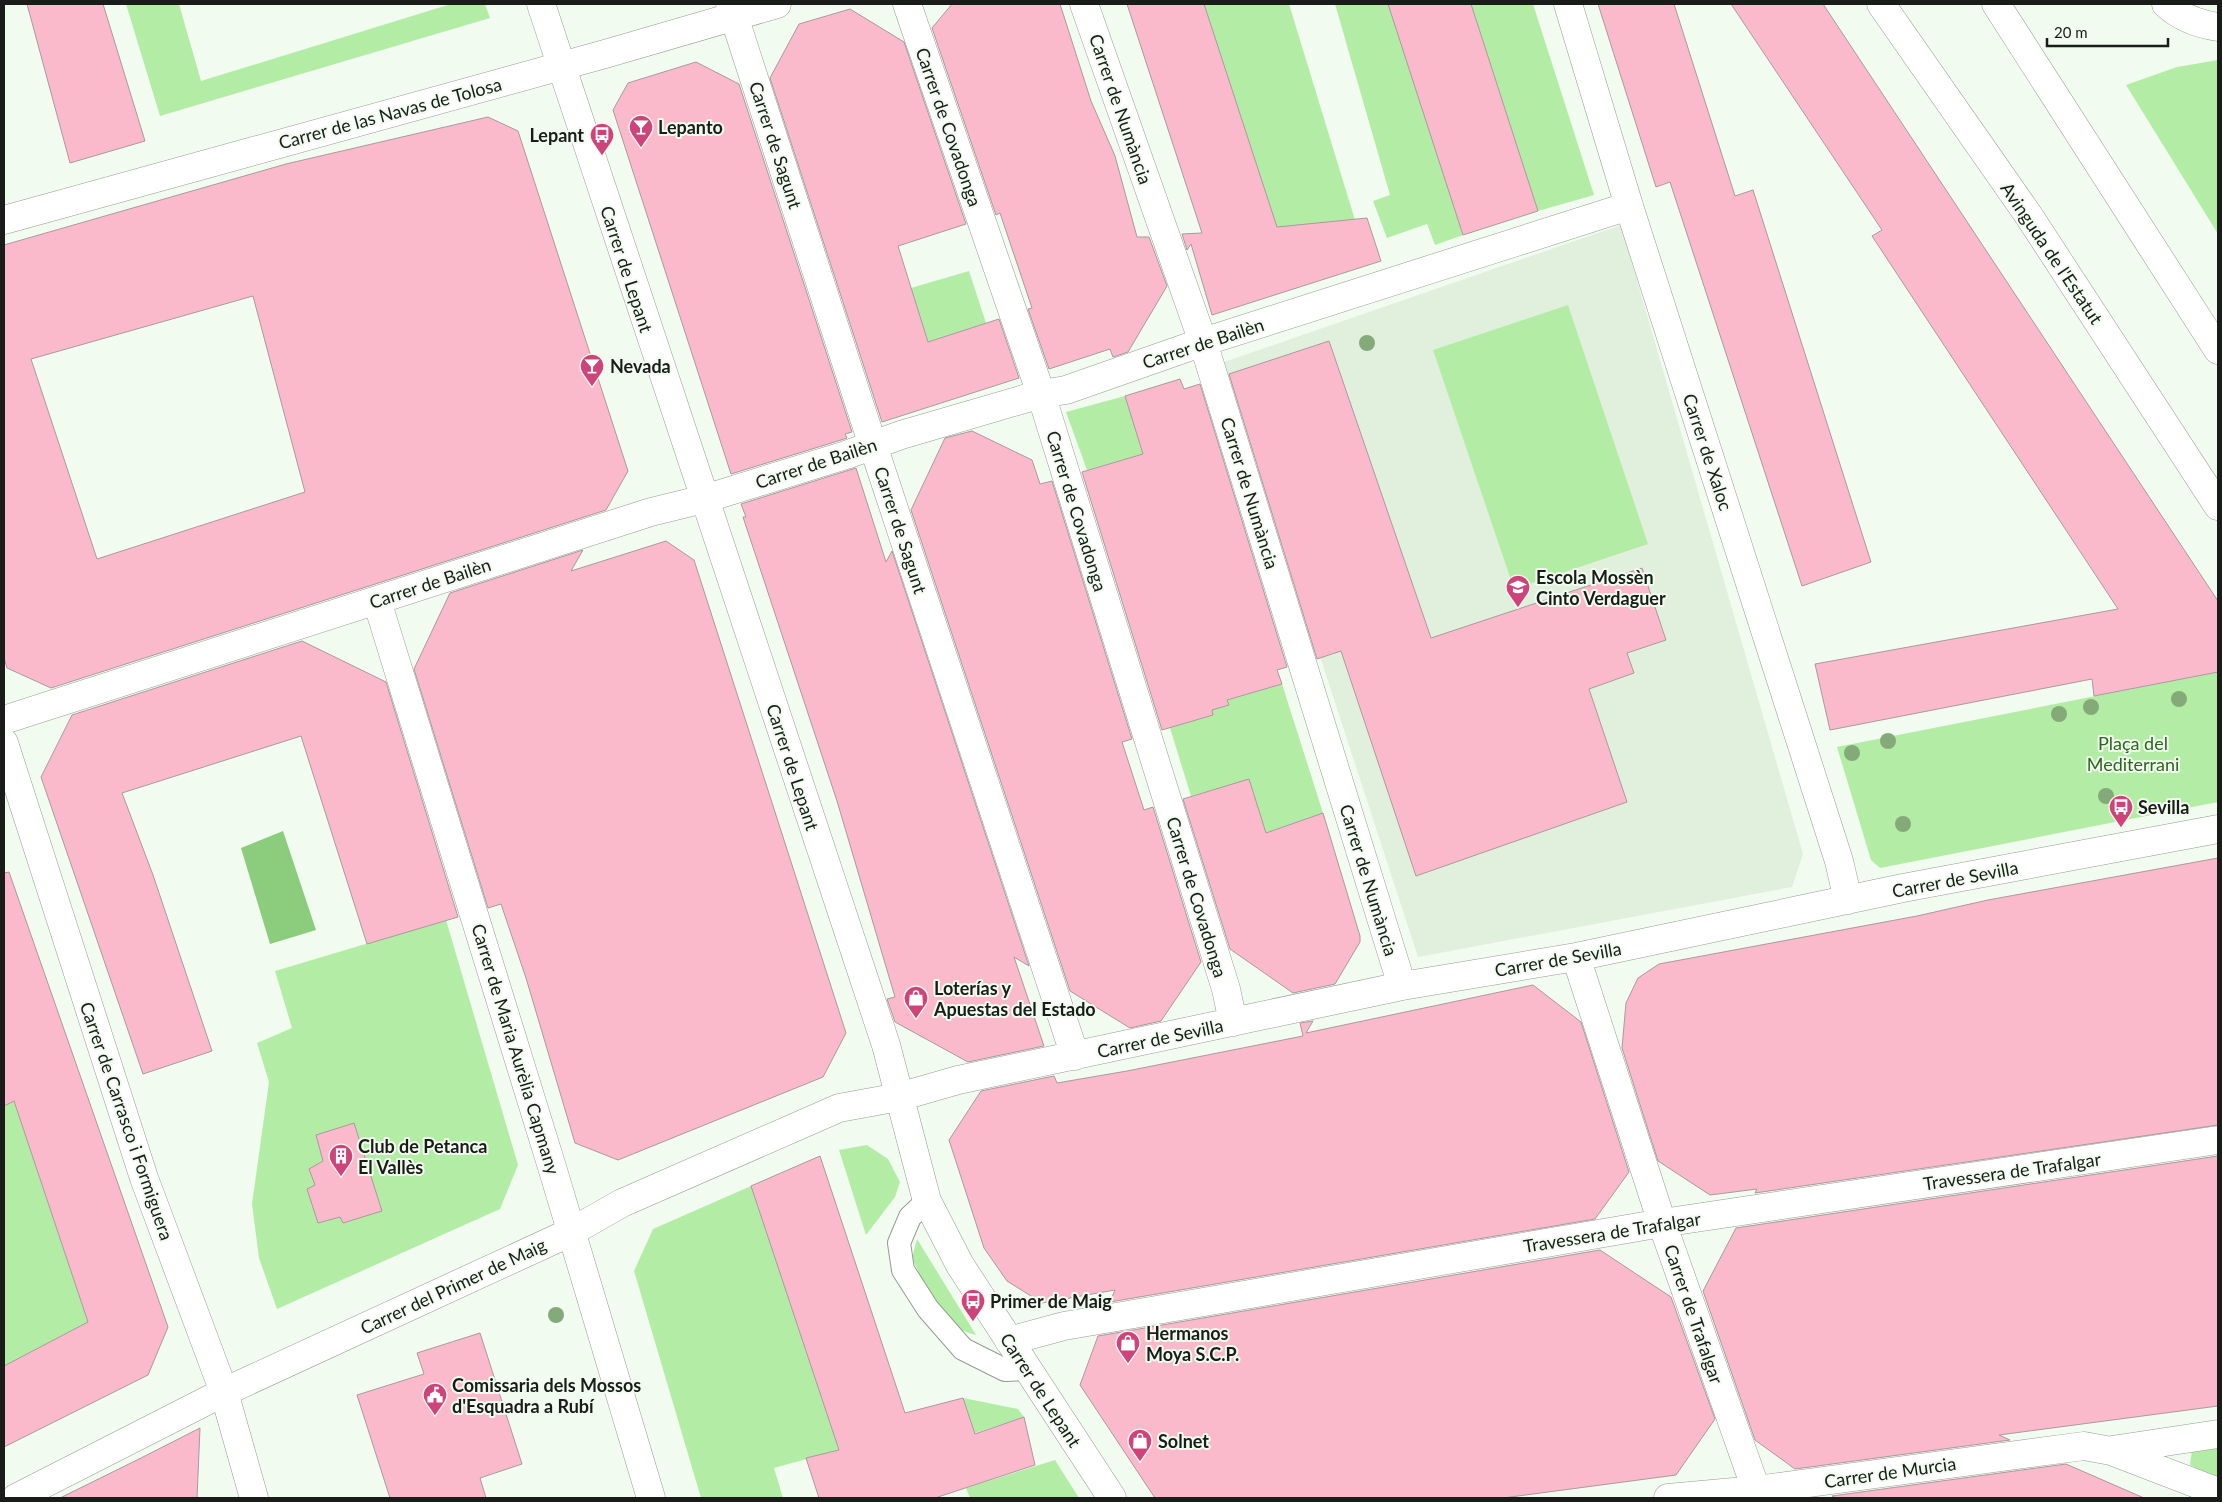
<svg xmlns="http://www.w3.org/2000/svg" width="2222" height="1502" viewBox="0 0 2222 1502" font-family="Lato,sans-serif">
	<rect width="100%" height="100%" fill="#f1fbef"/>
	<path fill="#e1f0dd" d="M1621 225 1803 854 1792 887 1418 957 1224 362Z"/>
	<path fill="#b3eda5" d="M126 4H179L201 81 451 4H485L490 18 160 116Z
		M1204 4H1289L1355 220 1277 228Z
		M1335 4H1388L1463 235 1435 245 1427 224 1387 238 1373 201 1390 195Z
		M1471 4H1533L1594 195 1538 211Z
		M2218 60V234L2126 85 2177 67Z
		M969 271 986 323 928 342 911 288Z
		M1568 305 1648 544 1514 589 1433 350Z
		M1125 396 1143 454 1087 470 1066 412Z
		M2218 672V802L1880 868 1871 860 1837 747Z
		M1282 684 1323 813 1266 833 1249 780 1191 796 1170 728 1212 715V710L1229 705 1227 700Z
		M446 920 518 1165 500 1209 277 1309 259 1258 252 1204 269 1082 257 1043 292 1028 275 971Z
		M14 1101 88 1322 4 1366V1106Z
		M867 1145 888 1159 900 1182 895 1197 866 1235 839 1150Z
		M751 1186 839 1450 774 1468 783 1498H701L634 1271 653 1229Z
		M917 1239 976 1335C941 1328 926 1287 912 1258Z
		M963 1398 1018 1409 1024 1417 975 1433Z
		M2218 1447V1479L2190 1465 2192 1450Z
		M1055 1460 1079 1498H970L966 1488Z"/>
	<path fill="#8bcd7c" d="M283 831 316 930 270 944 241 848Z"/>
	<path fill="#fbbacc" stroke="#a9999d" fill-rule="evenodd" d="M27 4H103L145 141 70 163Z
		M952 4H1060L1091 101 1115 156 1137 237H1149L1167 286 1128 352 1113 357 1110 349 1049 369 1028 309 1032 308 1000 213 996 215 932 28Z
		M1127 4H1204L1277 227 1367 218 1381 261 1212 315 1191 244 1187 250 1182 234 1202 233Z
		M1388 4H1471L1538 211 1463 235Z
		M1598 4H1674L1735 196 1753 190 1871 562 1802 586 1670 182 1656 187Z
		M1731 4H1823L2218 601V672L2094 696 2092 679 1830 730 1815 664 2118 609 1872 236 1882 230Z
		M850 9 904 42 966 224 898 246 928 342 999 319 1019 378 882 422 770 78 799 24Z
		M696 62 739 84 852 432 845 434 847 438 841 440 731 474 613 110 628 83Z
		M488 117 518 131 628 471 606 510 51 688 7 668 4 658V245L286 164ZM253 296 305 492 97 559 31 359Z
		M1329 341 1431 638 1642 568 1666 640 1627 653 1634 673 1589 689 1627 802 1416 876 1341 651 1317 659 1229 374Z
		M1180 379 1184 389 1200 384 1287 667 1277 670 1282 684 1227 700 1229 705 1212 710 1213 715 1162 730 1082 472 1143 454 1125 396Z
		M972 431 1032 460 1040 484 1052 481 1132 739 1122 742 1144 810 1153 807 1201 962 1161 1021 1130 1028 1070 991 911 510 945 438Z
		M856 468 886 562 892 551 1029 966 1014 957 1044 1046 968 1062 895 1022 887 999 895 997 837 801 743 517H746L741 504Z
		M666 541 694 560 846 1033 823 1077 618 1160 575 1143 526 978 501 904 488 908 414 669 450 593 583 550 571 571Z
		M302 641 386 682 458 917 367 944 301 736 122 793 153 875 212 1051 143 1074 41 777 72 715Z
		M1249 779 1266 833 1323 813 1360 936V942L1335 984 1293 993 1230 949 1183 799Z
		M2218 858V1125L1755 1193 1757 1189 1710 1195 1658 1161 1622 1048 1626 1003 1638 978 1659 964 1917 916 1988 900Z
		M9 872 168 1327 148 1375 4 1447V1366L88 1322 14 1101 4 1106V873Z
		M1533 985 1581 1022 1629 1172 1595 1219 1110 1302 1115 1290 1042 1303 1007 1281 984 1248 949 1140 981 1091 1054 1076 1057 1083 1127 1071 1303 1036 1300 1023 1313 1021 1306 1033Z
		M354 1123 382 1211 343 1223 340 1217 318 1223 307 1189 315 1185 309 1169 323 1161 316 1135Z
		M820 1156 905 1413 963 1398 975 1434 1024 1417 1035 1465 935 1498H819L806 1458 839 1450 751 1186Z
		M2218 1156V1406L1999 1435 2010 1440 1795 1469 1755 1440 1703 1291 1736 1228Z
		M1600 1250 1671 1297 1715 1419 1676 1475 1503 1498H1155L1080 1385 1098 1336Z
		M480 1333 522 1464 480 1478 486 1498H390L357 1395 424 1374 417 1353Z
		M200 1428 197 1498H60L141 1458Z
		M2066 1464 2144 1498H1836L1832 1496Z"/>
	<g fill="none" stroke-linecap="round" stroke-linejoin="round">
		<defs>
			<path id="service" d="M927 1201 910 1217 899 1243 903 1270 928 1309 963 1349 1005 1370 1027 1369"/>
			<path id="minor" d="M541 4 886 1045 927 1201 960 1265 1112 1498
				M730 4 864 418 1075 1056
				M907 4 1041 394 1226 989 1233 1022
				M1084 4 1203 342 1402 986
				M1568 4 1629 206 1839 861 1848 900
				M1881 4 2029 216 2218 506
				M2166 4C2181 18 2198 24 2218 27
				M4 220 605 54 777 4
				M377 601 552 1167 651 1498
				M4 720 651 512 704 499 846 455 901 435 1041 394 1066 390 1203 342 1629 206
				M4 743 144 1178 224 1392 254 1498
				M1576 957 1662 1223 1759 1498
				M1009 1341 1064 1326 1662 1223 2218 1140
				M2112 1450 2218 1434
				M16 1498 224 1392 571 1232 622 1203 839 1108 899 1097 958 1080 1402 986 1576 957 1903 888 2218 829
				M1668 1498 1756 1490 2084 1446 2111 1451 2218 1492"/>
			<path id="secondary" d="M1996 4 2218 350"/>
		</defs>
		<use href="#service" stroke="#949d92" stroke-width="24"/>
		<use href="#minor" stroke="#949d92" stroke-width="29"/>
		<use href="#secondary" stroke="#949d92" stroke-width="29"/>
		<use href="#service" stroke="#fff" stroke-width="22"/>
		<use href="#minor" stroke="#fff" stroke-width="28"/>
		<use href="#secondary" stroke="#fff" stroke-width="28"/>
	</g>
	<g fill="#84aa79">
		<circle cx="1367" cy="343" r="8"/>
		<circle cx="2179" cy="699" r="8"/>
		<circle cx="2091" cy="707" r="8"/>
		<circle cx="2059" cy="714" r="8"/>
		<circle cx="1888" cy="741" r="8"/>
		<circle cx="1852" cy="753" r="8"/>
		<circle cx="2106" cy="796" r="8"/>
		<circle cx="1903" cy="824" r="8"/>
		<circle cx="556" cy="1315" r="8"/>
	</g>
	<defs>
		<symbol id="bar-pin" viewBox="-11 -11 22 30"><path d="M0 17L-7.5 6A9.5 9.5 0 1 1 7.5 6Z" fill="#ce4379" stroke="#f1fbef"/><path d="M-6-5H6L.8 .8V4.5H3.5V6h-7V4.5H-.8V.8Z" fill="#fff"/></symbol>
		<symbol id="bus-pin" viewBox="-11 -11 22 30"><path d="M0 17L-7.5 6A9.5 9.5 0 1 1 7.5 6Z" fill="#ce4379" stroke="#f1fbef"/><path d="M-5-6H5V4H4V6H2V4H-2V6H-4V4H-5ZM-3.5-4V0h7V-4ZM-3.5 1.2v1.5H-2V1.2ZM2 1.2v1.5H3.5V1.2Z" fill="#fff"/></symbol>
		<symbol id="school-pin" viewBox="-11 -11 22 30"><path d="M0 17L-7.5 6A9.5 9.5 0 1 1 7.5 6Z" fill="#ce4379" stroke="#f1fbef"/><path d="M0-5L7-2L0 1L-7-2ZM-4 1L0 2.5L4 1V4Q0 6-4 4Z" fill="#fff"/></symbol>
		<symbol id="shop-pin" viewBox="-11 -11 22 30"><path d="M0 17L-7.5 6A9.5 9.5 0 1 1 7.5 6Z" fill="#ce4379" stroke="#f1fbef"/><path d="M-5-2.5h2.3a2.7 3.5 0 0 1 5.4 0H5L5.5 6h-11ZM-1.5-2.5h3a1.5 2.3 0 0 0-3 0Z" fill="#fff"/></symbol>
		<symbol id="building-pin" viewBox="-11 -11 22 30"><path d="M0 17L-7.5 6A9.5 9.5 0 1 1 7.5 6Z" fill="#ce4379" stroke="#f1fbef"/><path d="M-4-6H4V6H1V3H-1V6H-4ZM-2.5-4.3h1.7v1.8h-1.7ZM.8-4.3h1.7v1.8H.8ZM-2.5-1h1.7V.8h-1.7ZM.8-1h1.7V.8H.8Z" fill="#fff"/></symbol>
		<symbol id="civic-pin" viewBox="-11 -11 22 30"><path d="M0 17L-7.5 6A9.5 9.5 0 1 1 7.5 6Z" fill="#ce4379" stroke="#f1fbef"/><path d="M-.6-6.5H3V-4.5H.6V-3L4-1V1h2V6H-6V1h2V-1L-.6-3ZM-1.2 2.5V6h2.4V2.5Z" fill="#fff"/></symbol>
	</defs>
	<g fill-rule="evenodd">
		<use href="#bar-pin" x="627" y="113" width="28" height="38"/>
		<use href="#bus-pin" x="588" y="121" width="28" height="38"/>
		<use href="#bar-pin" x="578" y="352" width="28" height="38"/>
		<use href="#school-pin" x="1504" y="573" width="28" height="38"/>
		<use href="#bus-pin" x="2107" y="793" width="28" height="38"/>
		<use href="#shop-pin" x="902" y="984" width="28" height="38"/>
		<use href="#building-pin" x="327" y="1142" width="28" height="38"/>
		<use href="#bus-pin" x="959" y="1287" width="28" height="38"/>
		<use href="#shop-pin" x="1114" y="1329" width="28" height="38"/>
		<use href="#civic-pin" x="421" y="1381" width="28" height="38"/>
		<use href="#shop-pin" x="1126" y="1427" width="28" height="38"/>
	</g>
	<g text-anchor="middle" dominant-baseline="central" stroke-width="4" stroke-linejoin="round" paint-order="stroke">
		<g font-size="18" fill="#191c18" stroke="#f1fbef">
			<text transform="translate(1121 109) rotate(71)">Carrer de Numància</text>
			<text transform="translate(390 113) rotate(-15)">Carrer de las Navas de Tolosa</text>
			<text transform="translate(949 127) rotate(71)">Carrer de Covadonga</text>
			<text transform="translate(776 145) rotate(72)">Carrer de Sagunt</text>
			<text transform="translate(2052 253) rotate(56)">Avinguda de l'Estatut</text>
			<text transform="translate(627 269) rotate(72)">Carrer de Lepant</text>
			<text transform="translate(1203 343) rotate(-18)">Carrer de Bailèn</text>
			<text transform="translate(1708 452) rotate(72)">Carrer de Xaloc</text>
			<text transform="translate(816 463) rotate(-18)">Carrer de Bailèn</text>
			<text transform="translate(1250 493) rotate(73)">Carrer de Numància</text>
			<text transform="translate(1077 511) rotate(73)">Carrer de Covadonga</text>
			<text transform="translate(901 530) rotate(72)">Carrer de Sagunt</text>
			<text transform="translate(430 583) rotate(-18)">Carrer de Bailèn</text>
			<text transform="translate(793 767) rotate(72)">Carrer de Lepant</text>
			<text transform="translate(1955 879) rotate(-11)">Carrer de Sevilla</text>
			<text transform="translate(1369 880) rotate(73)">Carrer de Numància</text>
			<text transform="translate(1197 897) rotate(73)">Carrer de Covadonga</text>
			<text transform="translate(1558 959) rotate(-10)">Carrer de Sevilla</text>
			<text transform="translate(1160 1038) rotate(-12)">Carrer de Sevilla</text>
			<text transform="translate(516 1049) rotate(73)">Carrer de Maria Aurèlia Capmany</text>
			<text transform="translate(127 1121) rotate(71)">Carrer de Carrasco i Formiguera</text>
			<text transform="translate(2012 1171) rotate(-8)">Travessera de Trafalgar</text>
			<text transform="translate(1612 1232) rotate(-9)">Travessera de Trafalgar</text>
			<text transform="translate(453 1286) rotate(-25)">Carrer del Primer de Maig</text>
			<text transform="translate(1694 1314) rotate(71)">Carrer de Trafalgar</text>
			<text transform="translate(1041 1390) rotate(57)">Carrer de Lepant</text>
			<text transform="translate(1890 1472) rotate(-8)">Carrer de Murcia</text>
		</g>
		<g font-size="18" font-weight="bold" fill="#191c18" stroke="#f1fbef" text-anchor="start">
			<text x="658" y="127">Lepanto</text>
			<text x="584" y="135" text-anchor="end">Lepant</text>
			<text x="610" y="366">Nevada</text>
			<text x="1536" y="577">Escola Mossèn<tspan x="1536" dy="21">Cinto Verdaguer</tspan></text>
			<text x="2138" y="807">Sevilla</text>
			<text x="934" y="988">Loterías y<tspan x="934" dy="21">Apuestas del Estado</tspan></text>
			<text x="358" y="1146">Club de Petanca<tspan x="358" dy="21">El Vallès</tspan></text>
			<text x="990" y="1301">Primer de Maig</text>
			<text x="1146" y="1333">Hermanos<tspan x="1146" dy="21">Moya S.C.P.</tspan></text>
			<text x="452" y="1385">Comissaria dels Mossos<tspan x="452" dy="21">d'Esquadra a Rubí</tspan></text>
			<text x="1158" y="1441">Solnet</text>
		</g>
		<g font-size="18" fill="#2a6819" stroke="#f1fbef">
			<text x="2133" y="743">Plaça del<tspan x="2133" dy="21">Mediterrani</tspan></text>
		</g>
	</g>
	<rect width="2222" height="1502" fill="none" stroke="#191c18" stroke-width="10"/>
	<path d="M2047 38v8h121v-8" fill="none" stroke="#191c18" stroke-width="2.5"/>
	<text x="2054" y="38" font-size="15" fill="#191c18" stroke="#f1fbef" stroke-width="4" paint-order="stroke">20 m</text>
</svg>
